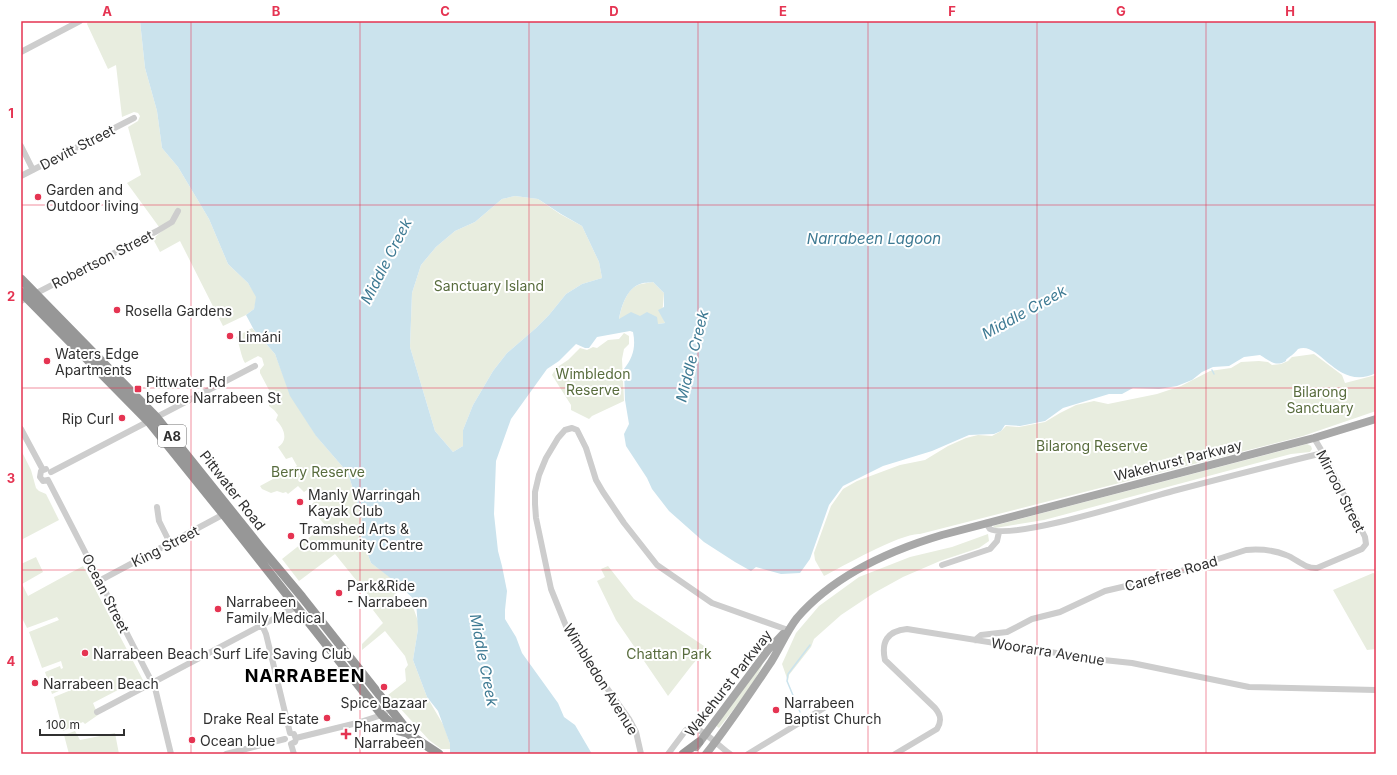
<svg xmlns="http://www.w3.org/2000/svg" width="1397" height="775" viewBox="0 0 1397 775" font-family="Inter,sans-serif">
	<rect width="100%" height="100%" fill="#fff"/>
	<path fill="#e8eddf" d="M88 21H140L145 68 157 111 162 148 178 167 209 219 228 264 248 283 257 297 254 309 246 315 223 326 180 241 160 252 153 239 162 231 127 183 141 175 128 127 138 121 140 116 138 113 134 112 122 117 116 65 108 69 87 24Z
		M515 196 538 199 560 214 582 226 599 262 602 278 582 284 566 294 549 315 536 328 507 353 493 371 473 405 463 430V446L453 452 435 431 410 347 412 293 421 265 436 247 455 231 475 222 502 199Z
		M653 282 664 293 662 316 665 323 658 324 640 316 619 320C621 307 627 287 641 284 645 283 649 283 653 282Z
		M252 328 275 354 291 396 317 437 348 473 362 518 361 536 371 563 390 577 391 588 401 600 402 604 413 607 418 621V629L413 660 427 697 444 726 450 744V749H441L429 740 388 695 406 681 405 669 408 665 405 656 385 631 362 650V644L383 623 373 610 377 606 335 554 299 581 282 559 325 525 313 511 310 513 307 509 316 500 307 490 304 492 298 486 288 494 286 492 283 493 277 491 271 493 262 489 260 486 297 466 292 457 286 459 278 447C289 440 284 428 276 420L278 415 274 410 269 406V390L260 373V370L264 365 262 358 258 356 245 363C241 357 240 345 236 337Z
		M624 333 629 336V344L624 349 622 359 624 401 592 416 589 419 571 410V405L552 375 556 368 568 360 580 348 587 350 593 347 597 348 608 340 619 339Z
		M1314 354 1342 375 1345 383 1376 375V411L1303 436 920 534C903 532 841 567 824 576L815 560 814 553 831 506 843 489 857 481 900 465 925 460 948 446 966 438 978 435 992 436 1001 431 1006 426 1019 427 1045 422 1060 413 1076 405 1094 401 1108 404 1157 394 1181 386 1210 371 1231 368 1241 362 1259 361 1268 362 1272 365 1281 364 1288 361 1292 357Z
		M1307 444 1311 446 1312 449 1310 452 1291 454 1044 520 995 528 993 526Z
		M21 450 31 470 36 488 39 491 46 494 59 520 21 540Z
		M988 534 989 541 979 548 940 561 903 577 874 593 841 615 814 639 811 647 789 675 788 681 782 664 796 633 819 606 859 577 910 557 952 547Z
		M36 557 43 572 22 584 28 596 83 566 144 682 140 684 137 680 93 703 98 715 85 724 83 722 63 731 54 697 71 690 70 686 52 694 45 672 60 666 61 669 63 668 61 661 42 668 29 632 59 620 57 617 27 628 21 616V564Z
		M608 566 634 599 707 648 692 665 668 696 616 620 597 581 605 577 601 569Z
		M1373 573 1376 574V649L1367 650 1333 590Z
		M763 662C761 675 729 716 719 728L715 725Z
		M75 731 80 740 115 733 119 754H69L64 735Z"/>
	<path fill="#cbe3ed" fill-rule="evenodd" d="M140 21H1376V373C1337 392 1320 340 1298 349 1294 354 1292 355 1288 358 1284 361 1288 360 1284 362 1275 367 1267 359 1260 355L1244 357 1229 366 1213 367 1202 372 1192 380 1177 386 1159 389 1133 388 1122 394H1109L1063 408 1045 421 1020 426 1005 425 1001 431 994 434 969 435 932 451 883 466 843 486 829 505 810 559 800 573 781 574 756 567 751 571 735 562 704 542 669 511 652 489 647 478 626 446 624 434 629 424 625 400 624 369C633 358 636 347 633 332L630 331 597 337 589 348H585L576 344 559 361 547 369 511 419 496 461 494 514 498 551 502 566 507 591 505 610V619L516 637 522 653 558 703 564 717 575 725 592 754H450V744L438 711 427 697 413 660 418 629 416 601 393 580 371 563 361 536 362 518 348 473 316 436 290 396 275 354 254 330 246 315 254 309 256 297 248 283 228 264 209 219 178 167 162 148 157 111 145 68ZM515 196 538 199 561 214 582 226 599 262 602 278 582 284 566 294 549 315 536 328 507 353 493 371 473 405 463 430V446L453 452 435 431 410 347 412 293 421 265 436 247 455 231 475 222 502 199ZM653 282 664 293V307L658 310 665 323 658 324 657 317 647 312 640 316 631 312 619 319C621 307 627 288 640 284 644 282 649 283 653 282Z"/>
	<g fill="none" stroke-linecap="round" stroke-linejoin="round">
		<path stroke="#cbe3ed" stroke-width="1.5" d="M1212 370 1214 374
			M800 712 787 681 788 674 810 645"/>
		<path stroke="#cdcdcd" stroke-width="6" d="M21 52 80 21
			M21 146 33 170
			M21 176 134 118
			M21 301 157 231 172 222 178 211
			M21 429 43 470
			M46 469 41 471 40 477 43 481 48 480
			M51 472 255 366
			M48 480 155 688 171 754
			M157 507 159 521 170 543
			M986 523 990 529C1011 541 1143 499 1173 491 1223 478 1273 465 1323 453
			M942 565 990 549 997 541 999 532
			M99 581 226 513
			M262 625 266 634 290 733
			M975 640 981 635 1007 632 1032 619 1060 612 1105 591 1156 579 1246 550C1259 549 1274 550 1286 555 1297 559 1305 569 1317 568L1362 549 1366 544 1365 537 1323 453 1314 438
			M97 712 296 607
			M296 738 357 723 385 714
			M291 744 295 742 296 739 294 734
			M291 744 294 754
			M226 754 285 739
			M641 754 636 732 629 719 582 653 566 626 551 589 536 518 535 504V492L539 475 546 458 558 438 565 430 572 428 577 430 586 448 596 480 603 492 624 523 657 565 712 603 788 630
			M668 754 686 730 691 727C703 729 720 747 730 754
			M748 754 824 708
			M895 754 937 729C942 721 941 715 935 708L885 660C881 642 887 631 907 629L1094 659 1132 663 1249 687 1376 690"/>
		<path stroke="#a8a8a8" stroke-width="8" d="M696 747 768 650 783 634
			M706 754C729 725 750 693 771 662 780 648 786 632 797 618 834 575 888 551 942 535L1314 438 1376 419"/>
		<path stroke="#979797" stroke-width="9" d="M21 279 157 418 261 548 302 597 404 726 407 733
			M21 292 149 422 224 515 382 715 399 731 407 733 439 754
			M683 754 699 742"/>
	</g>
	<path fill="none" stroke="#e53452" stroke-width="1" stroke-opacity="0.55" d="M191 21V754M360 21V754M529 21V754M698 21V754M868 21V754M1037 21V754M1206 21V754M21 205H1376M21 388H1376M21 570H1376"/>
	<g fill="#e53452" stroke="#fff" stroke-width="1.5">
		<circle cx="38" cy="197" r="4"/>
		<circle cx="117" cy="310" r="4"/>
		<circle cx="230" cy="336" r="4"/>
		<circle cx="47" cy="361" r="4"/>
		<rect x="134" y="385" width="8" height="8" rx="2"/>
		<circle cx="122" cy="418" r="4"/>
		<circle cx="300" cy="502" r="4"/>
		<circle cx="291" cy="536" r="4"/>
		<circle cx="339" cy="593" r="4"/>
		<circle cx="218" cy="609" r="4"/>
		<circle cx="85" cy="653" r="4"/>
		<circle cx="35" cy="683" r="4"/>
		<circle cx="384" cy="687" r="4"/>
		<circle cx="776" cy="710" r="4"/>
		<circle cx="327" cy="718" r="4"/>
		<path d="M344 728h4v4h4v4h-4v4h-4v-4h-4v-4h4z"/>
		<circle cx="192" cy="740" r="4"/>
	</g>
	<g text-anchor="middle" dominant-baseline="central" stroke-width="4" stroke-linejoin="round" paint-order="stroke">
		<rect fill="#fff" stroke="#6e6e6e" stroke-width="1" x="158" y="425" width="28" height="22" rx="3"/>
		<g font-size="13" font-weight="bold" fill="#303030">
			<text x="172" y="436">A8</text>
		</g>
		<g font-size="14" fill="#303030" stroke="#fff">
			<text transform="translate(77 147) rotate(-27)">Devitt Street</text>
			<text transform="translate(102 259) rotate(-27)">Robertson Street</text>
			<text transform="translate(1178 460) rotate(-14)">Wakehurst Parkway</text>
			<text transform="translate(233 490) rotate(52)">Pittwater Road</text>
			<text transform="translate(1341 491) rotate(63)">Mirrool Street</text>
			<text transform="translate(165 546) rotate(-27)">King Street</text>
			<text transform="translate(1171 573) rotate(-16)">Carefree Road</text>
			<text transform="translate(106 593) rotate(63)">Ocean Street</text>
			<text transform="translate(1048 651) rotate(9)">Woorarra Avenue</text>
			<text transform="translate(601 679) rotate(58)">Wimbledon Avenue</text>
			<text transform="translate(728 683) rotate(-52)">Wakehurst Parkway</text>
		</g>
		<g font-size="14" fill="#303030" stroke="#fff" text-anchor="start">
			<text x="46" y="189">Garden and<tspan x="46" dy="16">Outdoor living</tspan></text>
			<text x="125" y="310">Rosella Gardens</text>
			<text x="238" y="336">Limáni</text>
			<text x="55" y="353">Waters Edge<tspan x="55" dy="16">Apartments</tspan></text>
			<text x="146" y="381">Pittwater Rd<tspan x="146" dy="16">before Narrabeen St</tspan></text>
			<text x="114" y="418" text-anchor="end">Rip Curl</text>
			<text x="308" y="494">Manly Warringah<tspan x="308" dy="16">Kayak Club</tspan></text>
			<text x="299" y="528">Tramshed Arts &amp;<tspan x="299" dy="16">Community Centre</tspan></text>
			<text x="347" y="585">Park&amp;Ride<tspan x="347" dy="16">- Narrabeen</tspan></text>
			<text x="226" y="601">Narrabeen<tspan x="226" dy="16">Family Medical</tspan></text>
			<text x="93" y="653">Narrabeen Beach Surf Life Saving Club</text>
			<text x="43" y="683">Narrabeen Beach</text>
			<text x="384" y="702" text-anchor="middle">Spice Bazaar</text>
			<text x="784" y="702">Narrabeen<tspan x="784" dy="16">Baptist Church</tspan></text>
			<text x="319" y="718" text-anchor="end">Drake Real Estate</text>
			<text x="354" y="726">Pharmacy<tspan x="354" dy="16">Narrabeen</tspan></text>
			<text x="200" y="740">Ocean blue</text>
		</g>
		<g font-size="14" fill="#586c3d" stroke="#fff">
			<text x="489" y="285">Sanctuary Island</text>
			<text x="593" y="373">Wimbledon<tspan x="593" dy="16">Reserve</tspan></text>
			<text x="1320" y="391">Bilarong<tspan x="1320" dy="16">Sanctuary</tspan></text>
			<text x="1092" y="445">Bilarong Reserve</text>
			<text x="318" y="471">Berry Reserve</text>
			<text x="669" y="653">Chattan Park</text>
		</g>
		<g font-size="15" font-style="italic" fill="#3e7a93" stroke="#fff">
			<text x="874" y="238">Narrabeen Lagoon</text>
			<text transform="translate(386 261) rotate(-63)">Middle Creek</text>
			<text transform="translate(1024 312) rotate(-29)">Middle Creek</text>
			<text transform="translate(692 356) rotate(-76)">Middle Creek</text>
			<text transform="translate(484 660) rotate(79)">Middle Creek</text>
		</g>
		<g font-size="18" font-weight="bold" letter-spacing="1" fill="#000" stroke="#fff">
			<text x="305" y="675">NARRABEEN</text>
		</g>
	</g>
	<rect width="1397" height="775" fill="none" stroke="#ffffff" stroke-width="44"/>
	<path d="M40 729v6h84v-6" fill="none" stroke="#303030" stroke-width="2"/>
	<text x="46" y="729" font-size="12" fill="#303030" stroke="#ffffff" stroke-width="3" paint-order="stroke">100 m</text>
	<rect x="22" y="22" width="1353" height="731" fill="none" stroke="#e53452" stroke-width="1.5"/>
	<g font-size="13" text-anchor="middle" font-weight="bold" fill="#e53452">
		<text x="107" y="16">A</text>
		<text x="276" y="16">B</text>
		<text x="445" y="16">C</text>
		<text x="614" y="16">D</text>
		<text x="783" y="16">E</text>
		<text x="952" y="16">F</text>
		<text x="1121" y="16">G</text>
		<text x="1290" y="16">H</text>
		<text x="11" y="118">1</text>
		<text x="11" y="301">2</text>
		<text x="11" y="483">3</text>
		<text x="11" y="666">4</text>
	</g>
</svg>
